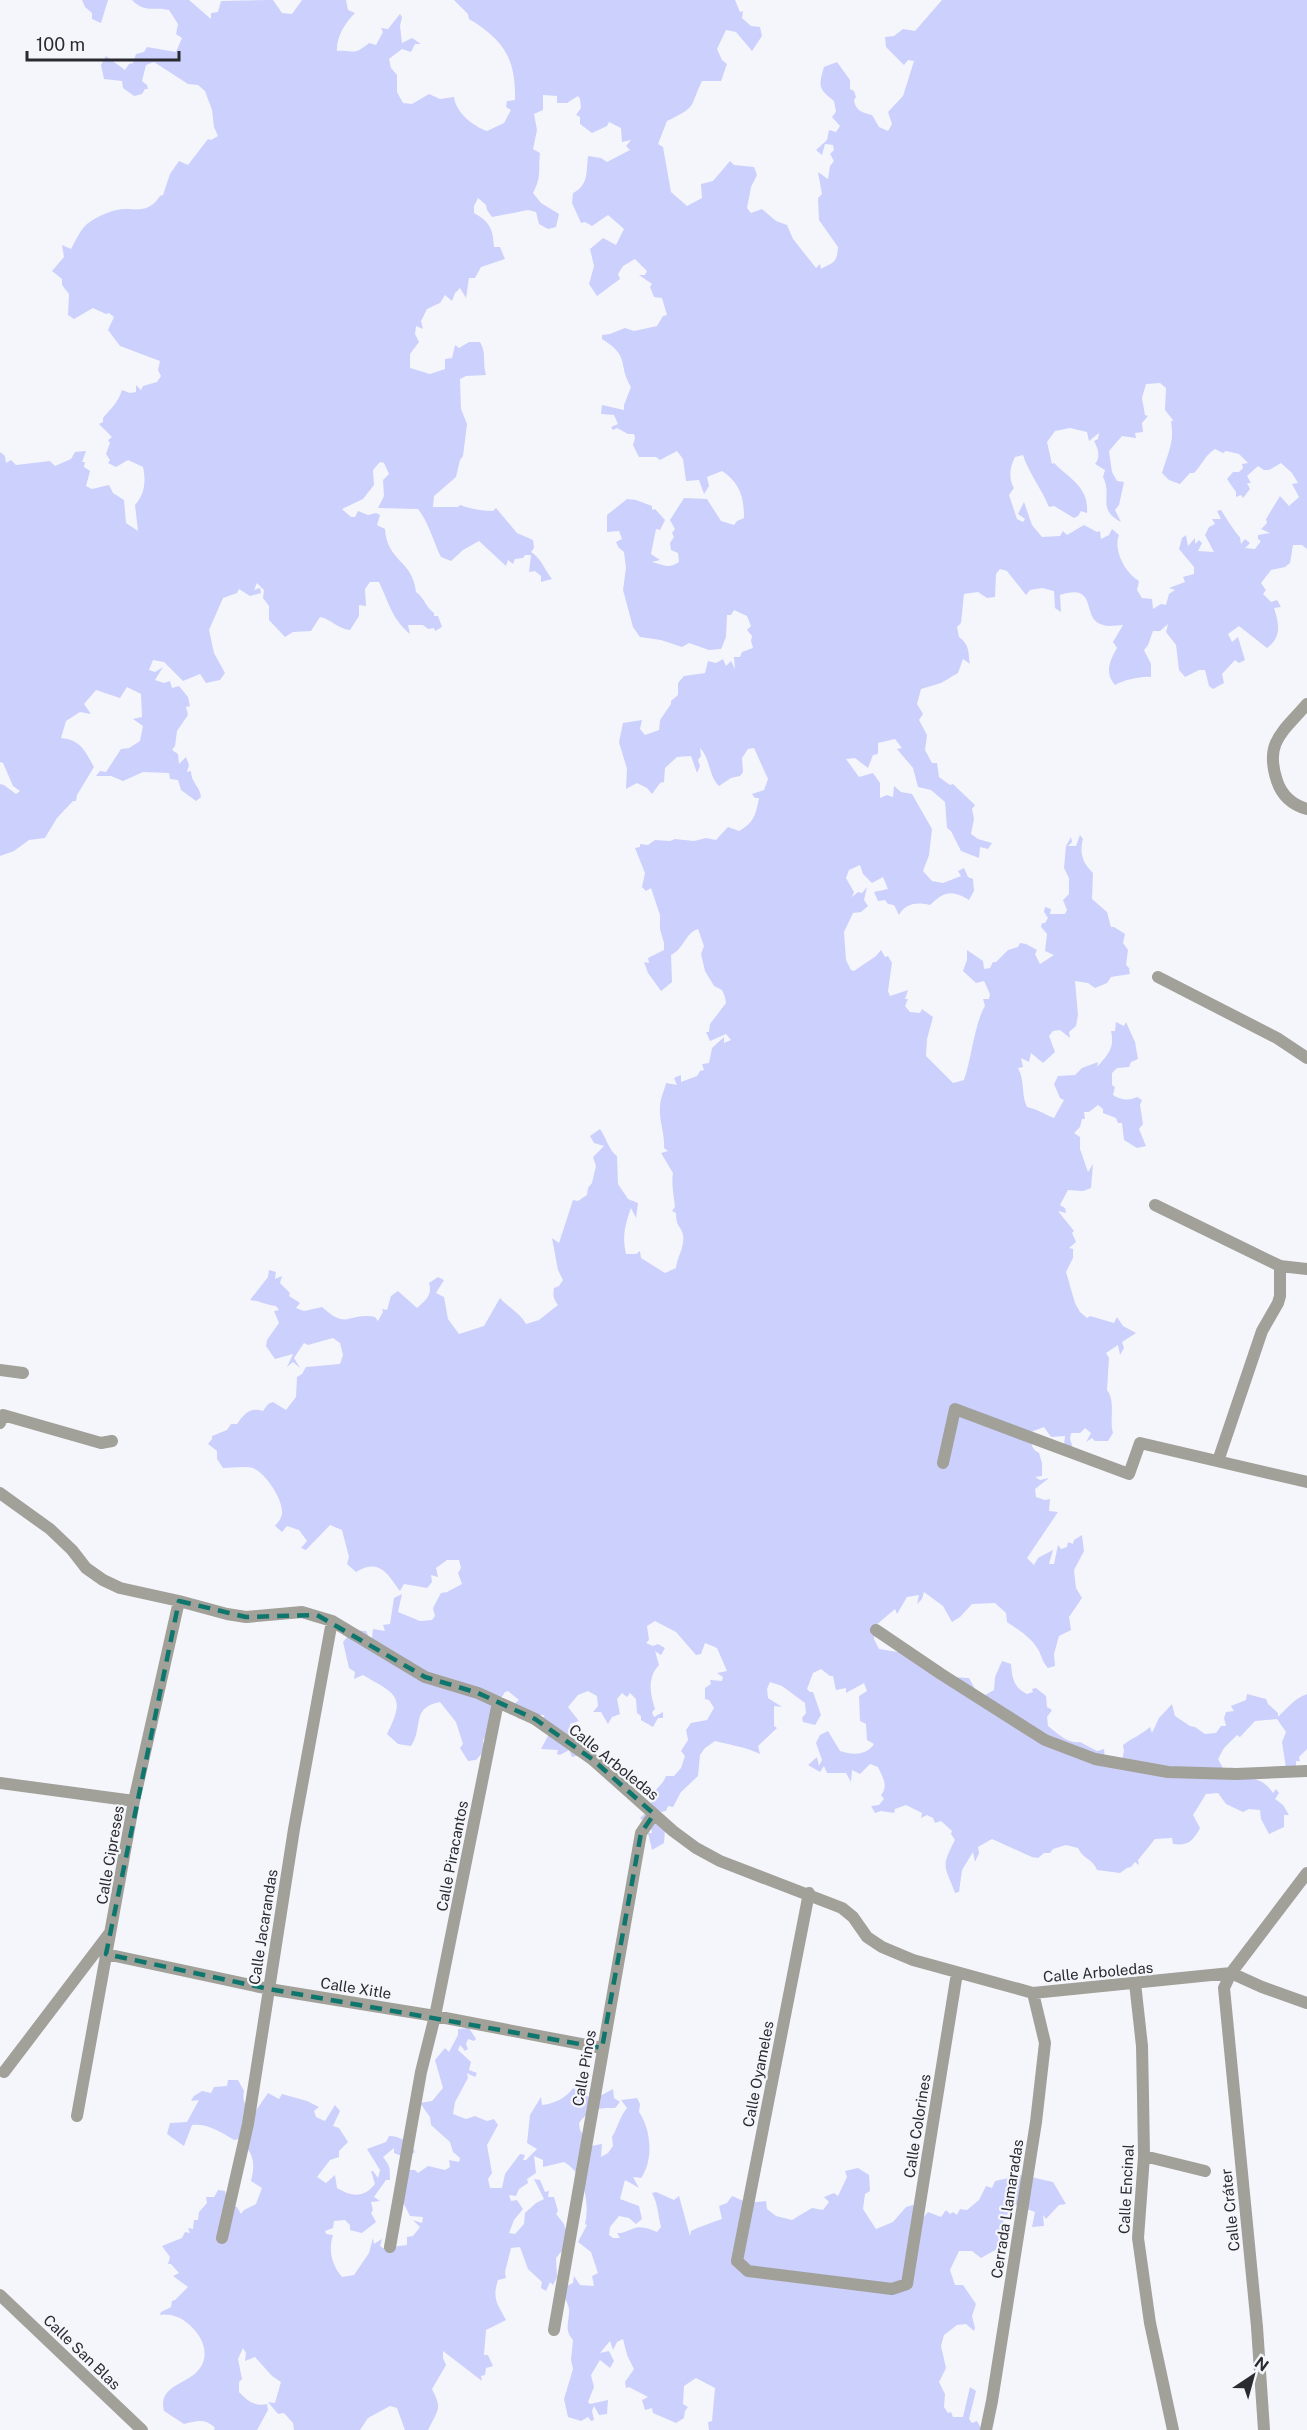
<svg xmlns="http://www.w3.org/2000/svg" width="1307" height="2430" viewBox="0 0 1307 2430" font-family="'Public Sans',sans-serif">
	<rect width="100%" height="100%" fill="#f5f6fc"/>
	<path fill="#ccd0fc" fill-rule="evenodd" d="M82 0H108L101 23 92 19V13L85 7Z
		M132 0H189L211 19V13L218 12 221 1 273 0 282 13 292 14 302 0H346L348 10 355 13C345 23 336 37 337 51 354 49 352 57 369 43L376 45 383 32 381 28 388 29 400 14 402 17 400 26 402 43 412 38 421 44H415L411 52 402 49 389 59 391 68 397 75V92L403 103 412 104 429 94 440 99 454 97C456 113 473 126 487 131L504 123 511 110 506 107 507 101 515 100C516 59 504 40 469 19L468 14 454 0H735L740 12 743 11 742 18 751 26 760 27 762 36 752 51 736 32 726 30 717 49 722 60 727 64 721 81H702C689 108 698 106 667 121L658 144 663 147 671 192 687 206 702 198 701 184 713 181 730 161 734 165 754 167 757 175 751 187 747 208 751 213 762 209 776 221 787 225 793 239 816 268 820 264 821 269C833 262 837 264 838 247L819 220 818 198 822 194 818 172 828 179 830 166 834 161 830 154 834 150 833 145 825 144 822 155 816 150 827 140 829 130 836 132 840 126 832 117 836 112 834 101C819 89 818 87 824 67L837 62 850 80V89L854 91 856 97 854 100C856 111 861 112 872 115L879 127 888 131 892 124 888 112 903 96 914 61 908 60 904 65 886 47 885 37 894 36 903 29 915 31 942 0H1307V549L1302 545H1293L1290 563 1285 567 1271 570 1261 583 1266 590 1263 594 1271 602 1277 600 1281 607 1274 608C1279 624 1282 637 1267 648L1239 626 1228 634 1232 642 1238 637 1245 660 1239 663 1235 660 1222 674 1224 683 1213 689 1209 686 1205 670H1199L1185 677 1179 670 1176 645 1166 632 1168 624 1160 631H1153L1148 645 1144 650 1151 664V677C1141 676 1124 680 1115 685 1104 673 1110 660 1117 648L1113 642 1123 625C1117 625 1109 627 1103 625 1080 620 1100 582 1060 595L1061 612 1055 608 1054 591 1042 588 1030 590 1026 595 1007 571 1000 569 996 574 995 597 987 598 978 592 964 594 961 623 957 627 959 637C970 645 968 652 970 664L963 659 958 673 941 683 921 689 917 704 923 714 919 720 927 735 925 750 932 763H937L939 777 950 785 953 784 975 805 972 809 974 819 971 834 978 839 992 843 988 849 980 847 979 858 961 851 951 831 947 828 945 802 931 790 918 787 913 768 897 749 902 748 895 739 878 743V754L873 755 868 768 855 758 846 759 859 777 873 773 880 783V798L887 795 893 797 894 786 901 792 912 794 932 829 929 855 923 871 932 881 943 883 961 876 958 871 964 868 968 877 973 879 974 891 969 900C952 890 945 891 930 905 917 902 906 903 899 915L894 905 888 904 885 900 878 901 874 892 888 889 883 877 872 883 863 874 860 865 849 870 846 878 854 892 852 897 858 892 862 893 867 887 864 900 868 906 861 912 853 913 844 932 846 960 851 970 854 971 876 956 881 950 885 957 888 956 892 963 888 991 890 996 908 990 905 999H908L905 1006 910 1012 920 1013 922 1009 933 1017 927 1039 926 1056 953 1083 964 1080C972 1057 974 1025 985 1006L983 999H989L990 994 984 981 976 983 963 971 967 960V950L983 961 984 969 990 968 993 962H996L1008 950 1018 947 1020 943 1026 944 1037 950 1035 954 1040 964 1054 955 1045 951 1047 934 1041 927 1042 923H1045L1048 918 1044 912 1045 907 1051 909 1050 914H1065L1067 910 1063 900 1069 894V878L1064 868 1066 846 1071 837 1072 842 1068 846H1076L1080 835 1083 839C1079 854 1083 863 1093 873L1092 899 1107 912 1111 927H1114L1125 934 1123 943 1128 950 1126 965 1129 968 1130 974 1111 977 1107 983 1095 988 1088 983 1075 981 1078 1015 1076 1026 1069 1032 1070 1038 1060 1030 1053 1031 1049 1036 1055 1052 1043 1063 1031 1053 1029 1062 1021 1058 1023 1067 1018 1068C1025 1080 1021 1095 1027 1107 1037 1109 1044 1114 1054 1118L1064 1100 1060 1098 1054 1084 1058 1076 1075 1075 1082 1068 1098 1062 1097 1067C1108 1055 1115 1048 1111 1031H1115L1116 1022 1124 1026 1126 1022 1135 1042 1138 1059 1131 1062 1129 1067 1117 1068 1112 1073V1085L1115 1087 1113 1095C1120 1100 1130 1101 1137 1097L1142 1100 1140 1105 1143 1124 1139 1129 1146 1146 1137 1148 1124 1140 1122 1123H1118L1116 1118 1103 1113V1109L1098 1105 1089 1112H1084L1085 1119H1082L1080 1127 1074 1133 1080 1137V1149L1088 1172 1093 1164 1091 1188 1083 1191 1068 1190 1060 1205 1065 1208 1066 1213 1058 1211 1074 1231 1072 1233 1076 1242 1069 1248 1073 1249V1258L1066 1272 1075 1303 1080 1312 1087 1318 1090 1316 1114 1323 1117 1317 1123 1326 1136 1333 1122 1342 1124 1348 1120 1355 1118 1345 1106 1353 1109 1358 1107 1390C1116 1402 1109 1419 1113 1433L1108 1441H1095L1092 1438 1086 1442 1091 1433 1085 1428 1080 1433H1071L1070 1439 1073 1448 1064 1445 1065 1436 1051 1437 1044 1427 1028 1433 1032 1440C1031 1446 1033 1450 1039 1453L1042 1463V1476L1035 1477 1040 1480 1049 1478 1035 1489 1036 1497 1045 1500 1050 1499 1049 1511 1058 1512 1027 1558 1034 1565 1038 1558 1053 1550 1049 1564H1054L1058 1545 1061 1549 1067 1547 1068 1542 1073 1544 1074 1540 1082 1535 1084 1551 1074 1570 1076 1588 1082 1598 1069 1617 1071 1630 1059 1636 1054 1654 1055 1666 1048 1668C1043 1663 1042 1657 1039 1651 1032 1638 1019 1630 1007 1622L1006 1613 995 1603 972 1604 960 1617 952 1622 943 1606 924 1592 922 1599 917 1604 919 1595 907 1597 897 1614 895 1609 875 1626 874 1639 879 1649 898 1652 899 1650 950 1677 969 1678 980 1698 994 1690 995 1677 1002 1661 1011 1664C1012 1678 1014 1688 1027 1694L1033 1692 1032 1689 1036 1688 1046 1696 1047 1707 1052 1710 1047 1717 1048 1726C1058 1734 1068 1744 1080 1742L1097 1751 1104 1749 1105 1760 1114 1758 1120 1770 1124 1751 1123 1745C1132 1738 1141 1735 1150 1727L1152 1733 1159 1718 1172 1704 1175 1716 1190 1726 1195 1727 1205 1734 1216 1733 1221 1726H1226L1224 1718 1226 1712 1234 1711 1231 1706 1246 1700 1247 1694 1266 1699 1268 1704 1278 1713V1717C1288 1707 1294 1699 1307 1694V1749L1299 1757 1300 1761H1296V1766L1286 1768 1282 1742 1286 1732 1277 1719 1255 1721 1240 1737 1237 1735 1224 1748 1218 1759 1225 1772 1231 1767 1234 1776C1252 1778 1263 1778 1273 1793L1276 1789 1279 1793 1275 1799 1283 1805 1289 1815H1284V1827L1269 1834 1261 1819 1260 1810 1249 1809 1243 1812 1226 1804 1218 1793 1206 1794 1193 1815 1200 1828C1193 1841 1188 1846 1173 1844L1172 1838 1155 1839 1138 1860 1139 1865 1135 1862 1131 1867 1127 1868 1120 1873 1097 1870C1093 1859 1083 1859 1078 1848L1066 1845 1053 1849 1050 1853H1044L1038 1858 1032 1857 992 1839 978 1847 979 1853 975 1862 973 1852 962 1870 959 1892 955 1893C945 1865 940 1869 955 1840L951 1834 952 1831 941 1821 935 1823 933 1818 927 1815 921 1818 922 1813 906 1805 895 1809 894 1813 881 1811 875 1813 871 1806 879 1805 884 1799 881 1795C889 1786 882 1776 878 1767L870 1764 860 1774 852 1770 851 1782 846 1773H827L824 1766 820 1772 808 1765 817 1757 819 1766 822 1760 816 1743 820 1735 828 1731 840 1751C852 1755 866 1756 874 1744L867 1740 866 1724 860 1721 859 1696 867 1691 864 1683 846 1693V1688L836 1690 833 1676H830L821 1669 813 1673 807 1689 810 1692H813L821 1715 815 1725 803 1722 802 1718 806 1713 805 1703 782 1686 770 1682 767 1689 768 1698 782 1707 774 1706V1726L777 1728 758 1746 760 1754C745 1747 731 1745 715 1741L705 1748 700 1755 698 1776 681 1792 673 1807 668 1806 666 1811 661 1812 658 1810 652 1816 665 1829 664 1843 652 1850 648 1833H652L651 1828 640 1818 652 1807C647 1792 662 1788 666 1776H674L681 1768 685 1756 681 1751 688 1740 686 1730 691 1723 707 1720 714 1708 709 1700 705 1699V1688L711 1684 710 1680 722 1681 723 1677 717 1673 727 1671 717 1648 705 1643 701 1654 696 1655 676 1632 655 1621 647 1626 649 1640 646 1643 653 1646 658 1644 665 1648 661 1655 655 1651 659 1665C647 1678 650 1693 655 1709L652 1712 654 1717 663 1712V1718H658L653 1727 641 1720V1716L637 1713 636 1699 630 1693 627 1697 622 1693 617 1699 620 1714 612 1717 608 1724 601 1712H593L598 1706 597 1696 588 1691 578 1695 568 1707 579 1721 570 1724 571 1737 576 1750 577 1740 583 1748 580 1755 572 1757 569 1750 560 1755 557 1754 558 1750 541 1749 549 1734 541 1731 544 1715H540L537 1723 517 1718V1712L509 1715 513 1705 519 1700 508 1691 505 1692 489 1717 486 1736 483 1740 485 1750 476 1760 468 1761 460 1748 463 1744 456 1722 440 1702C410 1708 424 1727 411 1746L398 1744 387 1734C407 1695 395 1694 363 1675L354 1679 355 1672 349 1668 343 1642 353 1630 366 1631 369 1637 372 1638 373 1629 385 1631 383 1625 390 1624 394 1598 402 1594 398 1612 420 1621 432 1620 435 1616 433 1608 441 1593 447 1592 462 1584 458 1573 461 1568 459 1560H447L436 1568 438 1577 431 1575 432 1582 427 1588 404 1584 400 1591C387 1573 379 1558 356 1572L347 1564 349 1557 342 1530 330 1525 306 1550 301 1548 307 1541 299 1530 287 1526 282 1532 275 1526C278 1522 281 1519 282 1514 284 1501 266 1473 253 1468 245 1466 232 1468 223 1468L217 1459V1451L208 1444 212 1439V1436L227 1430 231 1424H237C245 1413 250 1407 263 1411L268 1404 273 1402 286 1410 296 1397 297 1377 302 1374 306 1367 340 1364 343 1355 340 1343 333 1338 308 1345 304 1343 294 1358 300 1368 293 1362 287 1367 293 1354 275 1359 266 1346 267 1340 279 1323 274 1311 279 1310 276 1306C266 1305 260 1301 250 1300L268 1277 269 1270 276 1272 275 1279 282 1276 280 1283 290 1293 289 1296 300 1303 296 1308 304 1311 322 1307C348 1331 348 1312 375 1317L378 1321 383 1312 382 1309 387 1310 391 1296 398 1291 417 1308C425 1301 433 1295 429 1283L438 1277 444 1280 436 1293 444 1297 448 1319 459 1334 484 1326 500 1298C508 1307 521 1314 526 1324L539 1320 558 1305C553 1298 553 1296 554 1288L559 1286 563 1280 558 1270 552 1238 559 1243 573 1200 578 1201 587 1195 588 1188 592 1183 596 1166 593 1157 604 1146 594 1143 590 1136 600 1129C606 1137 609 1151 617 1156L618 1184 628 1199 638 1203 636 1218 631 1208C625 1225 622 1236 626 1254H636L640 1251 641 1258 665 1273 676 1268C677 1257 685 1247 683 1235 681 1225 676 1228 676 1213L672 1211 675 1207C674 1196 671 1183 673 1173L661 1153 668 1151 664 1148C665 1134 659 1121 660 1108 660 1098 664 1092 666 1083L677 1085 674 1078 681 1075V1082L697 1076 700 1071 704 1070 702 1064 709 1063 712 1048 724 1037V1043L731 1040 726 1034 710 1041 706 1032H709L710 1024 726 1003 725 997 722 990 714 986 705 971 701 954 704 946 698 929C685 933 684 949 671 955L672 982 661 991 648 973 644 962 649 963 648 958 664 950V943L660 929V915L651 888 646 891 642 887 645 873 635 848 640 847V844L648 845 655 840 670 841 675 839 694 841 706 838 716 840 728 827 739 831C754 823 756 814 759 798H755L752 794 764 790 768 779 754 748 748 749 742 758 743 772 740 776 731 778 719 786C709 777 710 758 700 748L701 756 698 760 700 766 697 773 691 756 677 757 665 768 664 782 660 783 652 794 647 788 637 783 626 789 627 769 619 742 623 723 642 720 640 729 645 735 659 730 660 720 671 704V701L678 695V683L684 676 705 673 708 661 716 663 723 659 726 666 731 661 735 669 734 657H740L742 652 753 648 751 641 752 636 747 630 751 626 747 616 734 610 731 615H727L726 637 721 649 709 650 689 643 682 647 661 640 640 637 633 627 623 590 626 568 624 552 619 548 616 542 622 539 619 531 607 532V515L627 499 636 500 652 506V510L655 509 665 520 660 530 656 529 651 554 660 560 652 562C663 565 669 569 679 562L678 553 671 550 670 543 674 537 672 533 675 529 670 520 684 498 707 499 721 521 734 525 737 521 744 518C744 497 740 483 722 471L707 477 709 486 704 494 699 480 686 481 683 459 677 451 660 460 656 457H639L633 445 635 438 634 434H628L617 428 613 430 611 427 618 424 614 415 601 414 602 405 624 410V405L631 387C617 363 631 357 602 339V335L610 334 625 328 634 331 657 326 663 316 667 315 662 298 654 297 650 287 652 284 639 275H645L647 271 635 259 623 266 618 274 620 279 597 296 589 284 594 266 590 249 603 238 616 245 624 229 608 215 592 226 585 222 581 223 572 203 573 193C589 185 586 172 588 156L601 158 607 162 630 150 626 146 631 140 622 142 621 128 609 122 607 126 592 133 580 124V117L576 115 581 108 580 99 578 96 567 103H557V96L543 95V110L534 114 537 130 533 149 540 153C538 170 542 176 533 193L541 203 559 214 556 227 548 229 539 224 536 212 528 210 492 217 487 210 486 205 478 198 474 206V213C490 222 493 229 494 247H500L505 259 481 267 475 278H469L466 298 460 288 455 293 452 301 445 295 440 303 427 309 421 321 423 329 416 326 415 334 419 342 410 354V368L430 374 445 369V359L452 358 455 345 459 348 469 342H480C487 354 482 362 486 375L466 376 460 379 461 409 467 424 463 456 460 460 456 477 434 496 433 507H458L460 505C472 509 481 511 493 511L496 508 517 533 533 540 534 548 531 552C542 559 544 569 552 579L541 582V576L535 571 529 572 531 555H525L523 558 515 559 513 564 508 560 506 566 479 541 463 550 451 561 441 557C434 543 428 521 418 509L378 508 384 496 383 480 389 474 384 463 380 462 373 470 374 485 363 499 342 509 351 517H355L358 511 368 515 376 513 380 515 377 525 385 529C387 562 413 560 416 592 424 597 426 608 434 613V616H438L442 627 435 631 434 628 428 629 423 625H408L410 634C392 619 389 603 379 582H370L365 589 366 606 359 605V616L350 630C338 629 331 619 320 617L311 631 293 632 285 637 269 620V606L263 598 264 590 257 583 254 590 260 588 261 593 250 596 239 589 237 593 223 598 209 630 214 653 225 673 220 680 206 683 200 674 183 681 164 662 153 660 149 670 155 672 163 667 155 680 164 683 170 681 172 688 179 686 188 697 190 706 186 707 188 715 177 731 175 746 172 750 178 754 179 764 186 757 189 765 187 772 191 771C191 783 200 786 201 797L196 801 181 790 178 780 170 779 169 773 143 772 123 781 111 776H96L100 771 106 772 121 749 129 748 140 741 143 726 133 719 142 717 141 694 127 687 120 698 96 690 84 704 91 714 80 712 66 721 61 738C81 740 85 751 94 767L77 795 76 801H73L57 818 45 838 29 840 14 851 0 856V784L4 785 16 794 20 791 13 786 3 763 0 762V452L5 456 6 463 11 460 16 465 50 461 55 466 71 459 75 452 86 451 82 462H85L84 467 90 471 86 486 92 489 109 485 113 493 124 500 126 523 138 531 135 505C145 494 146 481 143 467L128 460 116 467 108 463 110 460 106 454 110 443 108 440 112 437 99 424 103 422V418C111 408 118 403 122 390L130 393 136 392V385L141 390 143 386 157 382 161 376 158 370 160 361 120 346 108 330 114 317 109 313 106 314 93 308 74 319 68 315 69 294 62 285V279L52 271 64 257 62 245 71 249C76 240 80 230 87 224 97 216 115 208 128 209 142 210 151 210 160 196L163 195 170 174 179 161 188 165 208 139 211 140 218 136 214 127 212 110 205 91 198 85 188 84 154 62 146 65 142 81 147 85 148 89H145L142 94 134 96 123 88 122 81 104 79 101 65 106 56 125 70 129 64 133 63 136 54 144 52 147 47 176 52 182 38 176 34 178 24 169 10C153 6 146 14 132 0ZM1160 383 1166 388 1165 410 1173 420 1171 422C1175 442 1167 455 1162 473L1169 480 1180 484 1190 473H1194C1202 465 1205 455 1215 449L1223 453 1226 451 1239 454 1248 463 1242 464 1243 468 1239 472H1233L1227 479 1236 492V497L1241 495 1243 498 1250 489 1247 483H1251L1247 476 1258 466 1264 470H1269L1281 463 1292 473 1298 483 1292 484 1299 497 1289 506 1280 496 1266 519 1267 523 1261 529 1270 533 1258 535V539L1261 541 1255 549 1245 548 1250 543 1245 539 1241 544 1240 537C1237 535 1224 515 1221 510L1217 511 1221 519H1212L1215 524 1209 527 1205 535 1214 552 1198 551 1202 543 1199 540 1195 544V538L1188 546 1186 535 1182 538 1179 549 1194 567V574L1183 577 1185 582 1169 588 1175 590 1169 594 1166 605 1161 604 1153 609 1152 599 1142 598 1137 590 1139 581C1125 573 1113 550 1119 535L1112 529 1109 535 1101 539 1100 531 1097 532 1084 525 1067 535 1063 531 1060 536 1042 537 1032 525 1024 502 1018 514 1025 519 1023 522 1017 519 1009 495 1014 488C1008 478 1010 467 1015 457L1023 455C1029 474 1042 489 1049 507L1054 506 1074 518 1078 516 1081 511 1087 513C1089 487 1070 479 1054 463L1052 464 1047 442 1055 431 1070 428 1087 432 1089 441 1099 433 1098 439 1094 441C1098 448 1101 457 1095 464L1105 470 1103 477C1113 496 1096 509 1121 522L1115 510 1119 505 1124 482 1117 481 1112 472 1109 451 1122 436 1136 438 1135 433 1143 432 1142 423 1148 416 1145 415 1142 398 1146 384Z
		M469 2028 476 2039 474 2041 468 2039 466 2044 468 2049 465 2051 460 2045 458 2050 471 2062 469 2070 477 2073 475 2077 467 2073 468 2078 455 2102 453 2114 466 2119 475 2116 487 2121 494 2119 498 2125 487 2145 492 2173 488 2179 490 2188H502L505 2174 520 2154 525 2155 523 2160H526L537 2149 527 2143 530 2115 541 2097 542 2105C554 2104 566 2098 573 2088L589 2097V2092L600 2096 613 2089 614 2098 620 2102 615 2108C597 2108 591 2108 579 2123L580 2130 591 2146 602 2144 601 2157 608 2153 613 2146 612 2137C618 2127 620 2116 627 2108L621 2100 637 2098 640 2104 639 2112C651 2129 654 2160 641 2178L633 2177 639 2188 625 2180 620 2199 639 2206 642 2219 636 2224 629 2218 619 2216 610 2227 609 2235 613 2238H620L617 2233C625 2233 626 2231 632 2229 641 2225 649 2229 657 2232L661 2227C658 2215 658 2204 652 2193L656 2192 674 2200 679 2196 690 2236 691 2231C701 2226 711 2223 722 2219L719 2206 727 2203 732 2196 748 2203 766 2201 767 2209 776 2216 792 2220 812 2208 823 2210 829 2202 824 2197 834 2193 838 2196 847 2177 845 2171 858 2168 869 2175 870 2191 865 2194 863 2209 876 2229 893 2222 906 2207 913 2205 923 2218 928 2212 941 2217 946 2210 950 2214 953 2212 957 2215 960 2209 967 2210 979 2200 986 2186 992 2188 995 2181 1022 2175 1053 2182 1066 2204 1059 2205 1046 2219 1043 2215 1044 2226 1032 2227 1035 2212 1013 2204 1012 2209 1003 2219 1006 2244 981 2258 972 2251H959L950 2270 955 2285H963L976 2304 972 2316 975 2328 974 2331 966 2324 957 2325 944 2335 941 2346 946 2368 939 2382 945 2394 944 2407 948 2413 951 2412 953 2417H963L970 2387 976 2391 969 2419 972 2423 977 2421 982 2430H709L708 2422 712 2421 715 2388 696 2378 684 2386 683 2404 688 2407 685 2411 684 2418 676 2423 653 2413 652 2408 645 2410 642 2400 648 2397 629 2387 626 2388 625 2382 634 2369 627 2355 623 2339 617 2342 613 2350 610 2341 600 2353 609 2351 614 2361 610 2368 600 2360 591 2375 594 2387 588 2402 590 2404 608 2400 607 2414 599 2415 594 2406 592 2411 594 2420 591 2421 588 2417 581 2421 568 2417 564 2399 573 2369 571 2360 573 2340C564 2330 569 2322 569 2312 570 2304 562 2296 562 2288L573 2283 574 2276 580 2285 594 2286 592 2276 598 2273 591 2252 578 2242 587 2225 585 2224C590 2202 584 2173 564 2162L543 2167V2160L534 2156 536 2173 527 2179 528 2183 519 2189 516 2196 509 2195 511 2201 517 2200 523 2209 514 2220 509 2233 515 2234 524 2224 525 2213 536 2203 544 2199 534 2179 540 2180 545 2192 549 2191 548 2197H554L558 2211 556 2214 564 2224 565 2228 576 2234 556 2258 557 2277 553 2285 550 2282 546 2291 541 2288 542 2282 528 2269 520 2247 511 2248 505 2272 506 2278 498 2280C492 2299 497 2303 506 2320L486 2330 484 2355H488L493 2366 486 2368 485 2375 481 2376 482 2381 443 2351V2358L446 2365 432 2389C442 2409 439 2408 428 2430H405L397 2408 390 2406 368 2418 360 2430H294L293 2423 284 2413 278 2414 268 2402 275 2403 281 2382 272 2376 255 2357 245 2361 246 2353 243 2348 238 2359 242 2379 239 2382V2392C247 2400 254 2407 267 2404L268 2410 257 2430H214L215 2428C205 2418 197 2421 184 2424L164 2411C163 2406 162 2399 166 2394 172 2386 181 2383 189 2378 214 2363 206 2337 186 2322 180 2317 168 2313 160 2315L161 2312 171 2307 172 2301 175 2300 188 2287 173 2276 179 2273 171 2264H168L170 2257 162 2246 182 2238 185 2232 190 2233 188 2228 193 2229 194 2220H198L199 2212 207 2203 206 2197H214L218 2190 225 2191 228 2206 237 2207 241 2214 244 2210 256 2204 262 2188 251 2181C256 2161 253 2153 239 2139L234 2140C221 2132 207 2123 192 2125L184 2146 167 2134 170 2123 187 2122 199 2100 191 2101 194 2096 202 2091 211 2093 214 2087 227 2086 228 2080H238L244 2091C242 2102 245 2106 255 2112L268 2093 279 2099 282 2094 307 2101 319 2107 314 2111 316 2117 325 2121 335 2105 340 2111 333 2126 339 2128 348 2142 339 2151V2157L330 2160 317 2177 326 2183 335 2175 337 2188C352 2197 364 2198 375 2184L371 2171H373L378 2178 380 2170 367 2149 386 2142 389 2136C399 2136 411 2142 415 2152L407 2158 394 2153V2148L383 2157C392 2169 389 2167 390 2180H386L374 2197 380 2201 371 2202 373 2210 371 2213 376 2222 362 2233 350 2230V2225L345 2220 334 2221 333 2228 325 2231 326 2234 333 2235C328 2251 332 2265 342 2277L354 2275 369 2253 373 2238 374 2244 382 2239 380 2246 383 2248 407 2245V2237L413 2236 420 2227 413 2220 422 2223 423 2217 410 2216 404 2204 396 2200 407 2170H415L418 2173 428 2166 445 2170 450 2167 449 2160 459 2162 460 2158 453 2152 450 2142 431 2125 430 2117 420 2103 432 2101 443 2088 435 2060 445 2048 449 2052 458 2035V2029Z"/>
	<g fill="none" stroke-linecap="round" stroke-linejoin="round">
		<path stroke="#a1a099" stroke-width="12" d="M1307 704C1283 732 1264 742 1277 781 1282 796 1293 805 1307 809
			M1158 977 1277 1038 1307 1058
			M1155 1205 1280 1266 1307 1269
			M0 1370 23 1373
			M0 1423 3 1415 101 1443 112 1441
			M1218 1461 1262 1331 1278 1303 1280 1296V1266
			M943 1463 955 1409 1129 1474 1140 1443 1307 1482
			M0 1493 50 1529 72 1550 86 1568 103 1580 120 1588 179 1601 227 1614 246 1617 302 1612 332 1621 425 1677 478 1693 535 1719 592 1759 673 1831 696 1848 720 1861 842 1908 853 1917 867 1937 882 1947 913 1960 1033 1993 1231 1973 1262 1987 1307 2003
			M876 1630 941 1674 1045 1740 1095 1759 1168 1772 1236 1774 1307 1771
			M0 1783 134 1801
			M809 1893 737 2261 748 2271 892 2289 907 2284 957 1973
			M106 1954 269 1989 435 2016 602 2048
			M1135 1983 1142 2046 1143 2095 1144 2156 1138 2238 1150 2323 1173 2430
			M4 2072 109 1934
			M77 2116 134 1801 179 1601
			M1144 2156 1205 2171
			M222 2238 248 2124 294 1829 332 1621
			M390 2247 421 2072 435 2016 498 1702
			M0 2295 142 2430
			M554 2330 641 1833 654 1814
			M986 2430 992 2401 1036 2122 1045 2043 1033 1993
			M1264 2430 1257 2327 1224 1988 1231 1973 1307 1873"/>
	</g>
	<path fill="none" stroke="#0f766e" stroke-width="4.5" stroke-dasharray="12 8" stroke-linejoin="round" d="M179 1601 246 1617 317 1615 425 1677 478 1693 535 1719 592 1759 654 1814 641 1833 602 2048 269 1989 106 1954Z"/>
	<g text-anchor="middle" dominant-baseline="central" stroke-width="4.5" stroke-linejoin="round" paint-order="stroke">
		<g font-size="15" fill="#2a2a30" stroke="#f5f6fc">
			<text transform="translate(614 1762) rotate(39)">Calle Arboledas</text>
			<text transform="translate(110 1855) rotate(-80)">Calle Cipreses</text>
			<text transform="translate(452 1856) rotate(-79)">Calle Piracantos</text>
			<text transform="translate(263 1927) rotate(-81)">Calle Jacarandas</text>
			<text transform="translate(1098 1972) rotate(-5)">Calle Arboledas</text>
			<text transform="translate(356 1988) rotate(9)">Calle Xitle</text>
			<text transform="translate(584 2068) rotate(-80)">Calle Pinos</text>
			<text transform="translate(758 2074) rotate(-79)">Calle Oyameles</text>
			<text transform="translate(917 2126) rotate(-81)">Calle Colorines</text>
			<text transform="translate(1126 2189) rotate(-87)">Calle Encinal</text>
			<text transform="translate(1007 2209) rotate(-81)">Cerrada Llamaradas</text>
			<text transform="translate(1230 2210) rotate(-96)">Calle Cráter</text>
			<text transform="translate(82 2352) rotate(44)">Calle San Blas</text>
		</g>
	</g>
	<g transform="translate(1253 2376) rotate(36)" stroke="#f5f6fc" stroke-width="4.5" paint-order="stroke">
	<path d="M0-4.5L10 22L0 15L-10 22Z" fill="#2a2a30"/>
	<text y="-9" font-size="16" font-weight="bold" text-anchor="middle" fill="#2a2a30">N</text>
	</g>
	<path d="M27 51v9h152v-9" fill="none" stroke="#2a2a30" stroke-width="3"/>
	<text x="36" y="51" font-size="18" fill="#2a2a30" stroke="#f5f6fc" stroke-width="4.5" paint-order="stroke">100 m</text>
</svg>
